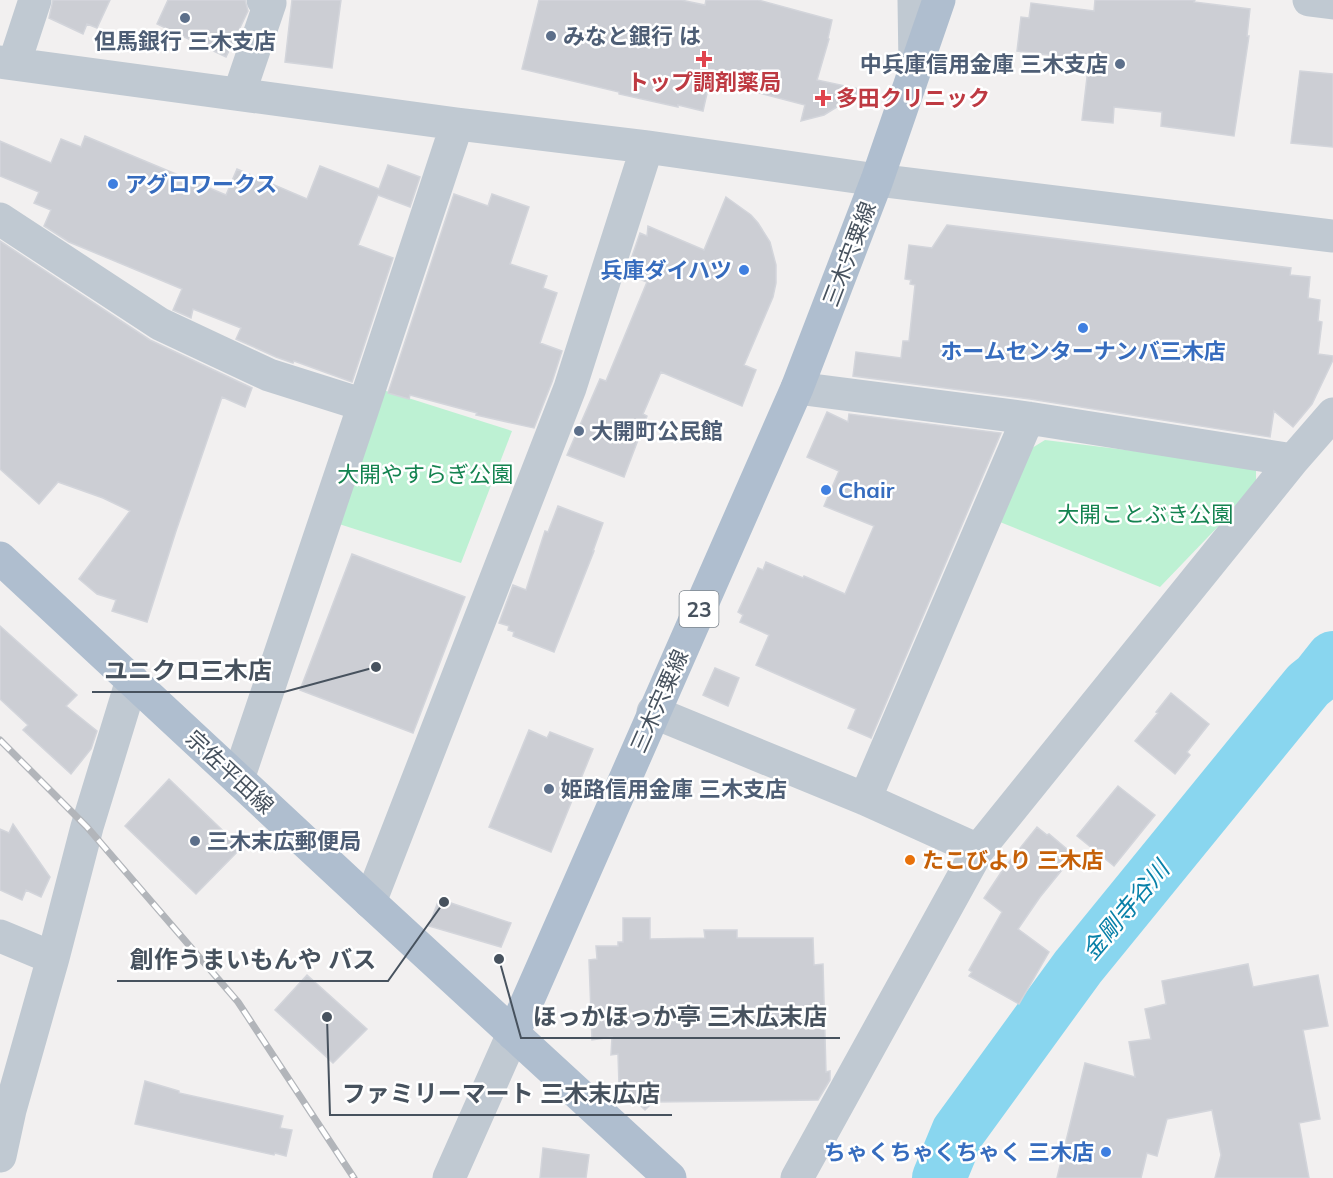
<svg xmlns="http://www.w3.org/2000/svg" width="1333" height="1178" viewBox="0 0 1333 1178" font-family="Mulish,'Noto Sans JP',sans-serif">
	<rect width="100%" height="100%" fill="#f2f0f0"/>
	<path fill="#bdf1d3" d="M383 390 512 431 461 563 339 524Z
		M1045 440 1256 466V487L1160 587 1000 522 1032 448Z"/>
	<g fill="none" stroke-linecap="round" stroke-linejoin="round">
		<path stroke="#89d6ef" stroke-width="54" d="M939 1178 958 1132 1078 967 1308 685 1318 677 1333 658"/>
	</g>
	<path fill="#ccced4" stroke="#d3d5db" stroke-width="1.5" d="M53 0H110L97 28 87 24 83 34 49 18Z
		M168 0H245L248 11 226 57 157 24Z
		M292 0H341L332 68 285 62Z
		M539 0H681L705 5 706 0H758L832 20 828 38 829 39 817 80 864 90 824 115 801 121 805 105 710 80 703 111 678 105V107L619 94V92L522 69Z
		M1095 0H1195L1194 2 1250 9 1247 36H1249L1234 136 1161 126 1162 112 1114 107 1113 123 1082 120 1089 60 1017 51 1021 17 1029 18 1031 3 1094 11Z
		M1300 71 1333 74V147L1291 143Z
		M85 136 226 195 237 169 307 199 320 166 379 189 388 165 420 177 410 207 378 195 358 245 393 258 352 382 294 361 293 363 276 357 236 339 241 328 193 309 191 318 173 310 182 289 69 242 44 226 51 210 34 203 39 192 0 176V141L51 163 61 139 81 147Z
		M454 194 488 206 492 194 529 207 510 264 547 276 543 288 557 293 540 343 562 351 552 382 534 428 476 415 477 413 410 395 409 399 388 393Z
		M726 197 751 215 758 223 770 242 776 265V283L773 297 744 365 756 370 742 406 661 372 643 414 647 416 624 477 567 455 600 379 606 381 647 282 626 274 640 233 647 236 648 226 704 250Z
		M947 225 1291 268 1290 275 1310 277 1308 298 1320 300 1318 321 1322 322 1318 354 1333 356V360L1312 404 1293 427 1274 411 1270 437 1030 399 853 376 856 352 901 358 903 341H909L915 285 910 284 911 280 905 279 909 245 932 248Z
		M0 241 150 340 252 388 245 407 222 397 176 531 147 622 112 611 116 600 97 594 79 579 130 511 103 498 58 482 39 504 0 469Z
		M827 412 848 422 849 414 1001 433 871 738 848 728 856 709 756 665 769 635 740 622 743 615 738 612 758 568 763 570 766 562 803 578 804 576 845 594 874 526 824 506 839 471 807 457Z
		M558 506 603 523 593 551H594L554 652 513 636 514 632 508 630 509 626 499 623 513 585 526 590 545 531 548 532Z
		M352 554 465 597 413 733 300 690Z
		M0 626 77 695 66 706 97 731 91 749 71 774 23 730 28 725 0 699Z
		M715 668 739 678 728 706 703 695Z
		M1171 693 1209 724 1187 752 1190 755 1175 774 1135 741 1158 713 1156 712Z
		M529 730 547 738 550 732 593 749 551 852 489 827Z
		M169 779 241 848 196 894 125 826Z
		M1118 786 1155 815 1114 866 1077 836Z
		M13 824 50 877 41 897 26 890 22 900 0 890V829L9 833Z
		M1037 827 1047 835 1049 834 1074 855 1040 897 1018 929 1049 952 1019 1004 969 976 972 972 969 970 1002 912 984 898 1004 868Z
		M439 899 511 923 501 947 429 926Z
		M623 918H650V939L705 938 704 930H737V938H813L814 965 823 964 826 1072 830 1071V1080L818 1100 653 1102 645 1110 619 1085 618 1054 611 1055 612 1037 592 1040 589 960 597 959 596 946H618V942H623Z
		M1248 964 1253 987 1318 975 1328 1026 1303 1030 1320 1119 1299 1123 1309 1178H1215L1221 1155 1212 1110 1167 1119 1157 1156 1147 1153 1141 1178H1057L1085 1063 1135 1077 1129 1042 1151 1039 1145 1009 1166 1004 1162 981Z
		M307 975 367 1029 333 1063 275 1010Z
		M145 1081 179 1091V1093L283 1116 280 1128 292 1130 286 1156 275 1153 274 1155 135 1124Z
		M543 1148 589 1155 586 1178H540Z"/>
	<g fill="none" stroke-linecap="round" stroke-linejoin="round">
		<path stroke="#c0c9d2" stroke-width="33" d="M914 0 915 67
			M1309 0 1333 3
			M0 62 457 124 647 147 877 180 1333 236
			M14 64 35 0
			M239 94 270 3 263 0
			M0 219 160 324 269 375 364 405
			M797 388 1028 418 1293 460
			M653 712 865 799 978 850
			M238 779 364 405 457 124
			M865 799 1028 418
			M370 902 570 388 647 147
			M0 936 53 958
			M0 1156 10 1110 53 958 87 827 132 680
			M449 1178 513 1034
			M797 1178 978 850 1293 460 1333 414"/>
		<path stroke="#afbecf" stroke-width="33" d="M0 558 370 902 670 1178
			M513 1034 797 388 877 180 939 0"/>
		<defs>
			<path id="rail" d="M0 740 87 827 238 1002 354 1178"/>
		</defs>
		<use href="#rail" stroke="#b2b5ba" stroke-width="7"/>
		<use href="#rail" stroke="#fff" stroke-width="4.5" stroke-dasharray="14" stroke-linecap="butt"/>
	</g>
	<g fill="#5c6f8a" stroke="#fff" stroke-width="2">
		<circle cx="185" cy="18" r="6"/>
		<circle cx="551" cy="36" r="6"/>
		<circle cx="1120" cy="64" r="6"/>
		<circle cx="579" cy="431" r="6"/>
		<circle cx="549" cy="789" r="6"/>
		<circle cx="195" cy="841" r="6"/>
	</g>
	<g fill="#e0444e" stroke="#fff" stroke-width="2">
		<path d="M701 50h6v6h6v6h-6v6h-6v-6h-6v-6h6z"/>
		<path d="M820 89h6v6h6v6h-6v6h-6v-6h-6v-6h6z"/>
	</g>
	<g fill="#3f7fe0" stroke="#fff" stroke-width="2">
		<circle cx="113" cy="184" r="6"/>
		<circle cx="744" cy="270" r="6"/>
		<circle cx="1083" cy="328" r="6"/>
		<circle cx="826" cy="490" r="6"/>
		<circle cx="1106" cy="1152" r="6"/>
	</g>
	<circle fill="#e8710a" stroke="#fff" stroke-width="2" cx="910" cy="860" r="6"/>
	<g text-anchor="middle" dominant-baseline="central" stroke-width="5" stroke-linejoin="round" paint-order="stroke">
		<rect fill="#fff" stroke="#7e868e" stroke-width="1.5" x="679.5" y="591" width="39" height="36" rx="4.5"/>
		<g font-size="21" font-weight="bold" fill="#47525e">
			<text x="699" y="609">23</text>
		</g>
		<g font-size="22" font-weight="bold" fill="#4e5e75" stroke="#fff" text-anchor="start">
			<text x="563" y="36">みなと銀行 は</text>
			<text x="185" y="41" text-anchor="middle">但馬銀行 三木支店</text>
			<text x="1108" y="64" text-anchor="end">中兵庫信用金庫 三木支店</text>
			<text x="591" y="431">大開町公民館</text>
			<text x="561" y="789">姫路信用金庫 三木支店</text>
			<text x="207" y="841">三木末広郵便局</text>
		</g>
		<g font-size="22" font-weight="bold" fill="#be3a42" stroke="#fff">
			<text x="704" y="82">トップ調剤薬局</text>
			<text x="836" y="98" text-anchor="start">多田クリニック</text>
		</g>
		<g font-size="22" font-weight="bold" fill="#366cbe" stroke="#fff" text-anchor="start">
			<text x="125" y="184">アグロワークス</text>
			<text x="732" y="270" text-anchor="end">兵庫ダイハツ</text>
			<text x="1083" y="351" text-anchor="middle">ホームセンターナンバ三木店</text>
			<text x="838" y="490">Chair</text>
			<text x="1094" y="1152" text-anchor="end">ちゃくちゃくちゃく 三木店</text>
		</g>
		<g font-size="22" fill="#47525e" stroke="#fff">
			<text transform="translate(849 254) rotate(-69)">三木宍粟線</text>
			<text transform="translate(659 701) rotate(-66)">三木宍粟線</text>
			<text transform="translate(230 772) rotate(43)">宗佐平田線</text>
		</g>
		<g font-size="22" fill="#148350" stroke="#fff">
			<text x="425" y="474">大開やすらぎ公園</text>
			<text x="1145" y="514">大開ことぶき公園</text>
		</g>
		<g font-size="22" font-weight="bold" fill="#c56008" stroke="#fff" text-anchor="start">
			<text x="922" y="860">たこびより 三木店</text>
		</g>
		<g font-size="24" font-style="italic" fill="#0880a8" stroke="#fff">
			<text transform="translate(1125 910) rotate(-50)">金剛寺谷川</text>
		</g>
	</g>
	<path fill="none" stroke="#47525e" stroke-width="2" d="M376 667L284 692H92M444 902L388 981H117M499 959L521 1038H840M327 1017L330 1115H672"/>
	<g fill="#47525e" stroke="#fff" stroke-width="2">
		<circle cx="376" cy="667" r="6"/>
		<circle cx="444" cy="902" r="6"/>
		<circle cx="499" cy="959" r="6"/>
		<circle cx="327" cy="1017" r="6"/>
	</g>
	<g font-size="24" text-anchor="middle" font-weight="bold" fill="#47525e" stroke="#fff" stroke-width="5" stroke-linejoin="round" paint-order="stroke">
		<text x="188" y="679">ユニクロ三木店</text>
		<text x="253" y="968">創作うまいもんや バス</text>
		<text x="680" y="1025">ほっかほっか亭 三木広末店</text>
		<text x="501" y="1102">ファミリーマート 三木末広店</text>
	</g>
</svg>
